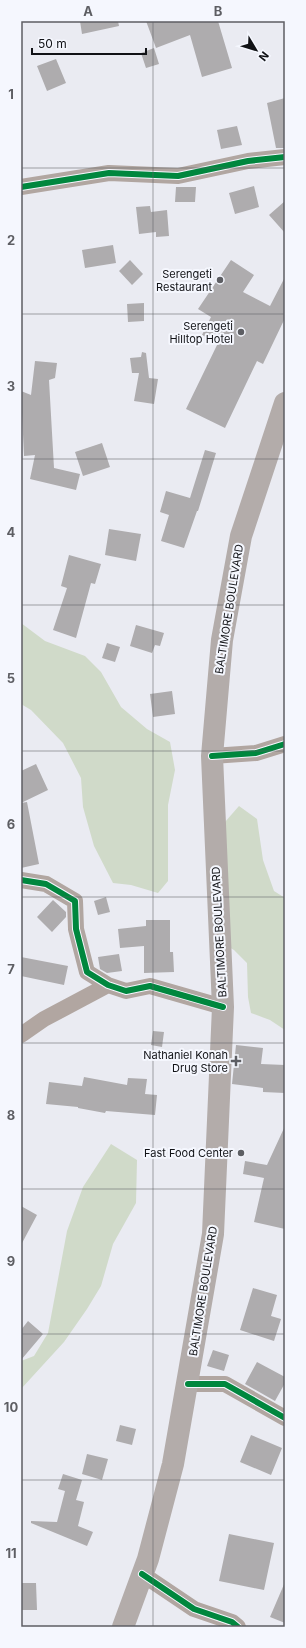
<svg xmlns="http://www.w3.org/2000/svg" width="306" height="1648" viewBox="0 0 306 1648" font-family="Inter,sans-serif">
	<rect width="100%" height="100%" fill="#eaebf2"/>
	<path fill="#d0dac9" d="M21 623 45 641 85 656 101 672 121 707 147 729 170 742 175 770 168 805V881L158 893 131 885 113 883 94 846 83 807 81 778 63 743 31 710 21 704Z
		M239 806 257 819 263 860 274 891 285 898V1030L270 1020 251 1013 248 997 247 963 234 950 213 938 211 838Z
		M111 1144 137 1160 136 1203 113 1244 101 1286 87 1309 64 1342 21 1389V1361L34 1356 48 1333 67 1231 83 1187Z"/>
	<path fill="#aeacae" d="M80 21H118L119 26 82 34Z
		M146 21H218L232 68 202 77 190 35 156 48Z
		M154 48 159 64 146 68 141 53Z
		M56 59 66 83 47 91 37 66Z
		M285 98V148H276L267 103Z
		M237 126 242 145 221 149 217 130Z
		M254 186 259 207 235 214 229 193Z
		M176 187H196L195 202H175Z
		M285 201V233L269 215Z
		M150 206 151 212 167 210 169 236 156 237V232L139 234 136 207Z
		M113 245 116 263 85 268 82 250Z
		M130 260 143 274 132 285 119 271Z
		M231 260 254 275 243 292 270 306 285 277V318L263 364 257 361 225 428 186 409 218 343 202 335 211 317 198 309Z
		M144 303V321L128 322 127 304Z
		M142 352 146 353 149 378 158 379 154 404 134 401 139 373H132L130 358 141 357Z
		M35 361 57 363 55 378 49 380 54 468 80 474 76 490 30 479 35 455 24 456 21 391 31 395Z
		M102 443 110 467 83 476 75 452Z
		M205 450 216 453 198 511H197L184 548 161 541 169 515 160 512 166 491 190 498Z
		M109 529 141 534 136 561 105 555Z
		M69 555 101 564 95 584 91 583 76 638 53 630 67 588 61 586Z
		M136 625 164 633 160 646 155 645 152 653 130 646Z
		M107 643 120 647 115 662 102 658Z
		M172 691 175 714 153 717 150 694Z
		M36 764 48 790 21 803V771Z
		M27 802 39 864 21 868V803Z
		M106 897 110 912 98 915 94 901Z
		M53 900 66 912V917L52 932 37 917Z
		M146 920H170V952H173L174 972 144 973V946L120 948 118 929 146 926Z
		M119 954 122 971 107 973 100 969 98 957Z
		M21 957 68 966 64 985 21 976Z
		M153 1031 164 1032 162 1047 151 1045Z
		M236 1045 263 1048 261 1064 285 1065V1093L263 1092V1088L232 1084Z
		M84 1077 127 1085 128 1078 147 1079 145 1094 157 1095 155 1115 106 1111 105 1113 78 1108V1107L46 1104 49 1082 82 1086Z
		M285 1126V1229L254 1222 264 1178 243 1174 245 1161 267 1165Z
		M21 1206 37 1215 21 1245Z
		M253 1288 277 1295 271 1316 281 1319 274 1341 240 1330Z
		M28 1321 43 1334 21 1360V1330Z
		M213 1350 229 1355 224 1371 207 1366Z
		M257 1362 285 1377V1383L275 1401 245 1384Z
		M120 1425 136 1429 132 1445 116 1441Z
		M251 1435 282 1448 271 1475 240 1462Z
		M87 1454 108 1459 102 1480 82 1474Z
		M63 1474 82 1480 76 1500 84 1502 78 1526 93 1532 87 1546 31 1523V1521L57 1522 65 1491 58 1489Z
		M229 1534 274 1543 264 1590 219 1581Z
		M285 1582V1623L270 1617Z
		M21 1583H36L37 1610H21Z"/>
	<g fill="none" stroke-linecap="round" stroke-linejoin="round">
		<path stroke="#b1a6a1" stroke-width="16" d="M21 187 109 173 178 176 248 161 285 157
			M212 756 256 753 285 744
			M21 880 46 884 75 901 76 929 87 972 108 985 126 991 150 986 223 1007
			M21 1035 44 1019 108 985
			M188 1384H225L285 1418
			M142 1574 194 1609 232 1622 238 1627"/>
		<path stroke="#b3acaa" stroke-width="22" d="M123 1627 148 1559 173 1464 213 1234 223 1007 212 756 222 640 241 536 285 403"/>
		<defs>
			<path id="cycleway" d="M21 187 109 173 178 176 248 161 285 157
				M212 756 256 753 285 744
				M21 880 46 884 75 901 76 929 87 972 108 985 126 991 150 986 223 1007
				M188 1384H225L285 1418
				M142 1574 194 1609 232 1622 238 1627"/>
		</defs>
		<use href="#cycleway" stroke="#f5f7fe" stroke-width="8"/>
		<use href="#cycleway" stroke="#00873e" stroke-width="6"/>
	</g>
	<path fill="none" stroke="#5d5e63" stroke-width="1" stroke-opacity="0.55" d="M153 21V1627M21 168H285M21 314H285M21 459H285M21 605H285M21 751H285M21 897H285M21 1043H285M21 1189H285M21 1334H285M21 1480H285"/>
	<g fill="#5d5e63" stroke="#f5f7fe" stroke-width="1.5">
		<circle cx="220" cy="280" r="4"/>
		<circle cx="241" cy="332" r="4"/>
		<path d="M234 1055h4v4h4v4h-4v4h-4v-4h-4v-4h4z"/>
		<circle cx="241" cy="1153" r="4"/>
	</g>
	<g text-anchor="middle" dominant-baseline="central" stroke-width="4" stroke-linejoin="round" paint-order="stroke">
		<g font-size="11" fill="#111216" stroke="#f5f7fe" text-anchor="end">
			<text x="212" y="274">Serengeti<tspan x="212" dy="13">Restaurant</tspan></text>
			<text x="233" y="326">Serengeti<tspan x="233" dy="13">Hilltop Hotel</tspan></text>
			<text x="228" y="1055">Nathaniel Konah<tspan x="228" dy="13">Drug Store</tspan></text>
			<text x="233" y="1153">Fast Food Center</text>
		</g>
		<g font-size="11" fill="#111216" stroke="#f5f7fe">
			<text transform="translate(229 609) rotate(-81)">BALTIMORE BOULEVARD</text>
			<text transform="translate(219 932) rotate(-93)">BALTIMORE BOULEVARD</text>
			<text transform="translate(203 1291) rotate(-81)">BALTIMORE BOULEVARD</text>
		</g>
	</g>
	<rect width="306" height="1648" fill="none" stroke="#f5f7fe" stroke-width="44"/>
	<g transform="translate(256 50) rotate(128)" stroke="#f5f7fe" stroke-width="3" paint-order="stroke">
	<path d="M0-3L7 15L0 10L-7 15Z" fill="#111216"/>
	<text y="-6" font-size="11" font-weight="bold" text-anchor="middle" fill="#111216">N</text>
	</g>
	<path d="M32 48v6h114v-6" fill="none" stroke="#111216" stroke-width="2"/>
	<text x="38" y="48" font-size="12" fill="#111216" stroke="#f5f7fe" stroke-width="3" paint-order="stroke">50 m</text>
	<rect x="22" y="22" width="262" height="1604" fill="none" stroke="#5d5e63" stroke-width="1.5"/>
	<g font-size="13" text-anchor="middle" font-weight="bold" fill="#5d5e63">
		<text x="88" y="16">A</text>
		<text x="218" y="16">B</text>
		<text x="11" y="99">1</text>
		<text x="11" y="245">2</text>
		<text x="11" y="391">3</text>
		<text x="11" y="537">4</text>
		<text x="11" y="683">5</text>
		<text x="11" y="829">6</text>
		<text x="11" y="974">7</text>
		<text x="11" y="1120">8</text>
		<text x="11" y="1266">9</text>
		<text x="11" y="1412">10</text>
		<text x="11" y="1558">11</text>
	</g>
</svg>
